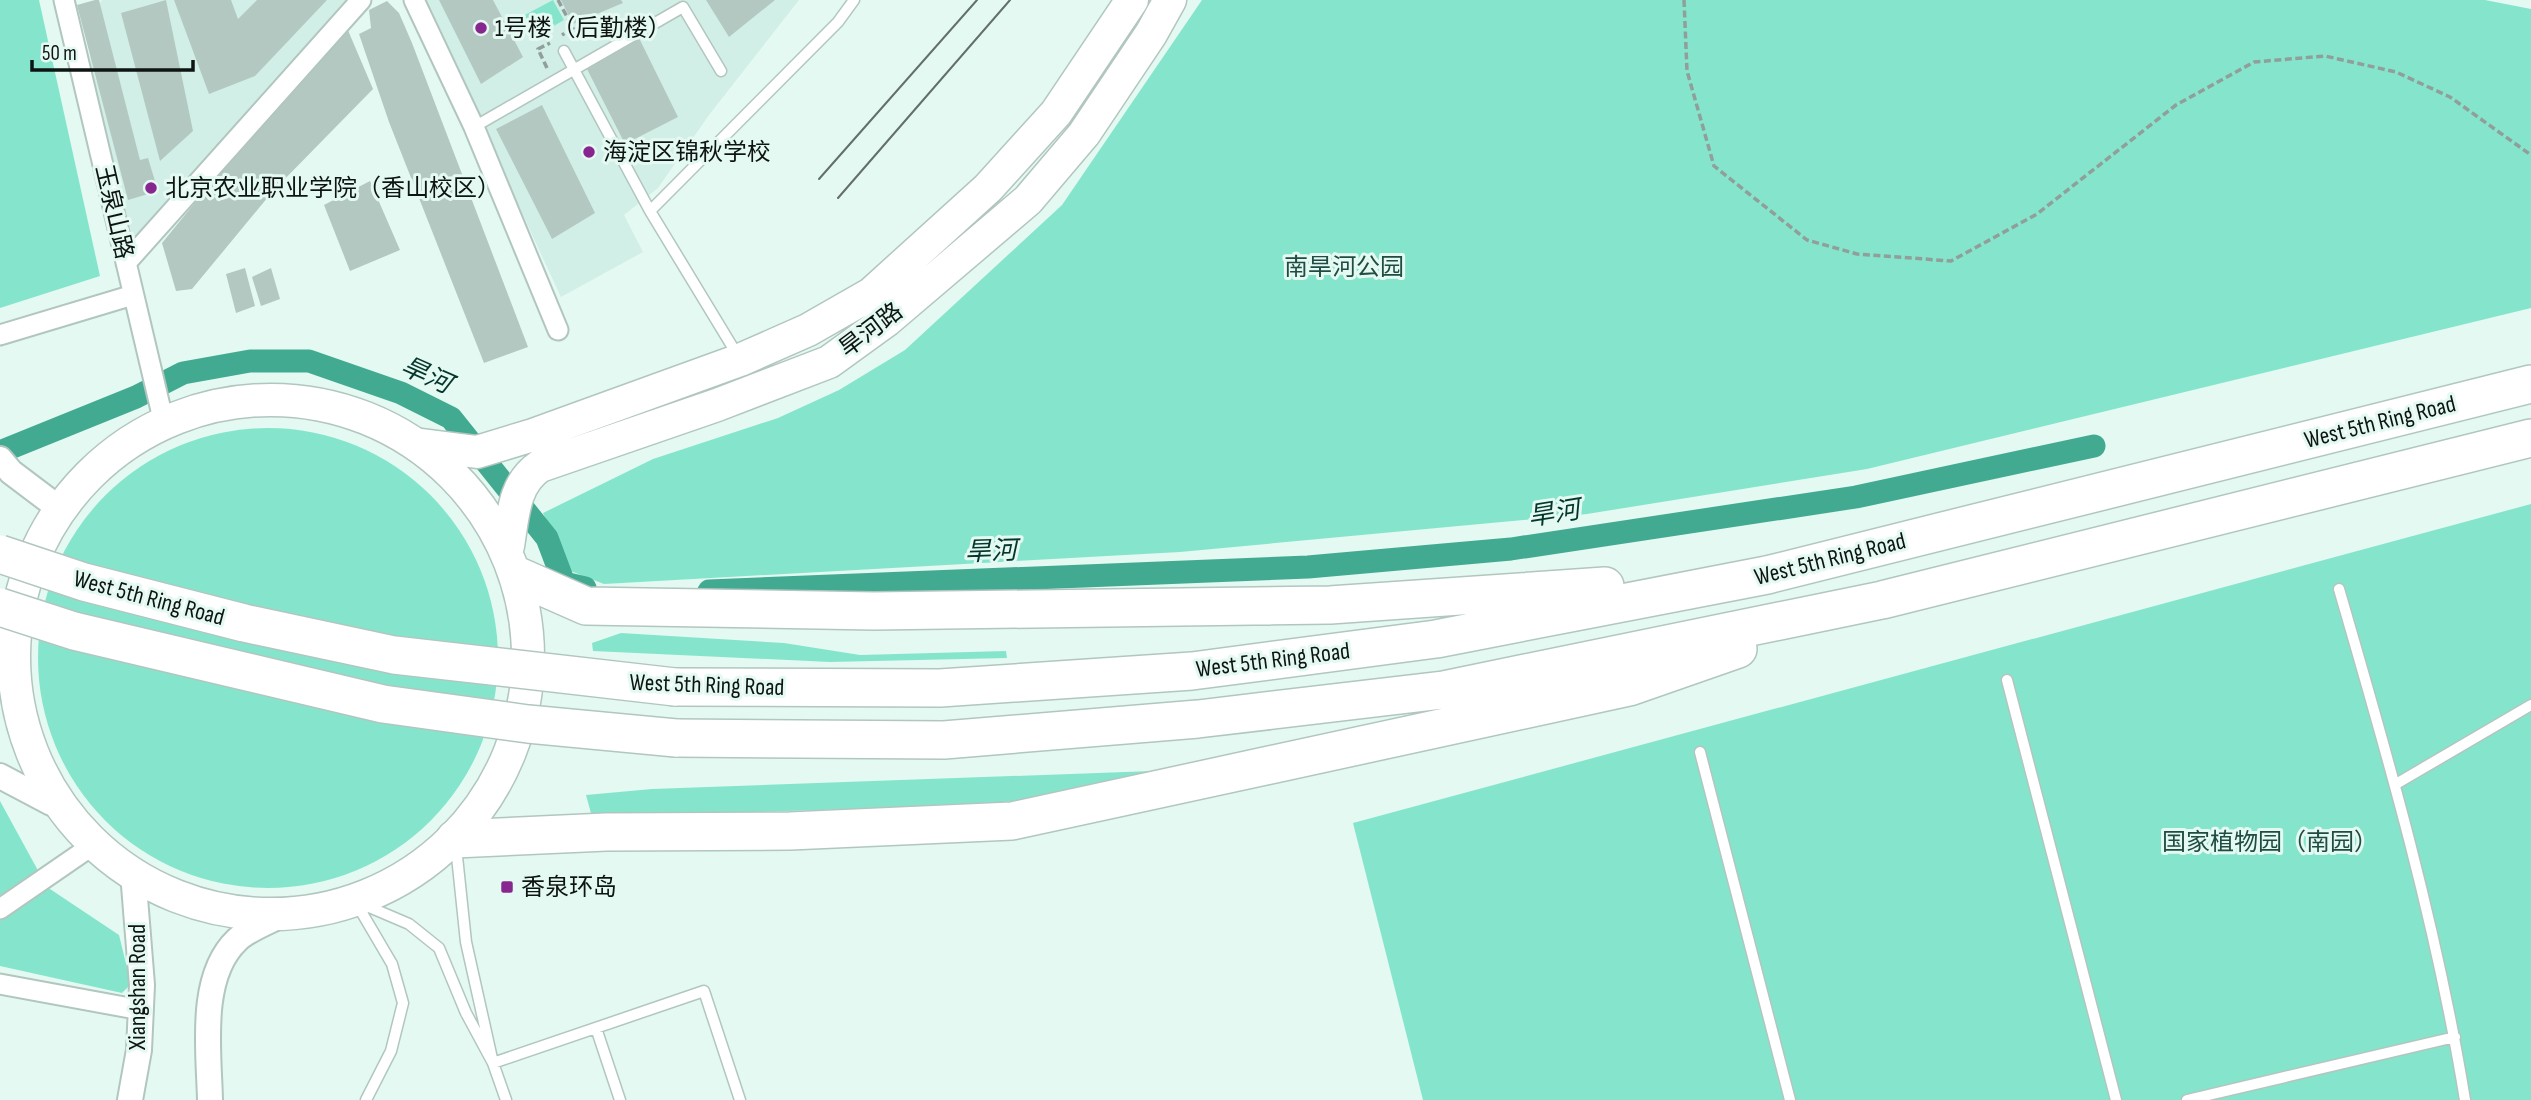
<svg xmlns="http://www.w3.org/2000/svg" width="2531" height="1100" viewBox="0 0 2531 1100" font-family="'Sofia Sans Condensed','Noto Sans SC',sans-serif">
	<rect width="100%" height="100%" fill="#e4f9f2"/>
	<path fill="#d1efe6" d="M102 0H361L126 263 91 114 90 18Z
		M423 0H799L709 115 658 188 624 215 643 252 561 297Z"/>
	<path fill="#85e5cc" d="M0 0H39L100 276 0 308Z
		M553 0 564 20 533 38 521 17Z
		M1202 0H2485L2531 9V308L1867 469 1587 514 1180 552 604 584 568 570 543 513 653 459 778 418 839 390 905 350 1062 205Z
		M38 658a230 230 0 1 1 460 0a230 230 0 1 1-460 0Z
		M2531 504V1100H1423L1353 823Z
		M621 633 784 643 860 655 1006 651 1007 658 830 662 593 651 592 643Z
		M1180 770 1018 801 918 807 592 817 586 795 652 789Z
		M0 801 47 887 119 935 131 984 122 993 0 966Z"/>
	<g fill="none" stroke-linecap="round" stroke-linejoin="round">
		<path stroke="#43aa92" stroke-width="23" d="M0 452 136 397 183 373 250 361H309L401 393 451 418 547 538 564 583 585 588
			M709 591 1308 567 1511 549 1856 497 2094 446"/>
	</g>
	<path fill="#b4c8c2" d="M95 0H99L140 160 148 158 158 191 128 200 77 5Z
		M166 0 193 131 160 161 121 13Z
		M174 0H231L238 19 257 0H327L255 76 209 94Z
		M439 0H493L523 57 481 84Z
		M561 0H621L623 3 573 24Z
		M706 0H775L729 37Z
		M387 1 399 13 412 43 528 347 484 363 389 122 359 34 371 28 369 10Z
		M347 28 373 89 273 191 192 289 176 291 162 243 229 161Z
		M639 38 678 117 625 144 586 67Z
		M542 105 595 213 552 239 496 129Z
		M370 181 400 250 350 271 324 205Z
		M245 268 255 306 236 313 226 274Z
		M271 268 280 299 261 306 252 277Z"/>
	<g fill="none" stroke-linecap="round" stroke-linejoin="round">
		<defs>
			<path id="service" d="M564 51 650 211
				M474 127 683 7 721 71
				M738 356 650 211 838 22 854 0
				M2339 589C2388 757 2437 927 2465 1100
				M2007 680 2116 1100
				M1700 752 1790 1100
				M2396 784 2531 705
				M355 901 409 924 439 948 466 1013 493 1063 466 942 456 847
				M355 901 392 964 403 1003 391 1051 366 1100
				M596 1028 620 1100
				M506 1100 493 1063 704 991 740 1100
				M2187 1100 2455 1037"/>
			<path id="minor" d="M64 0 164 423
				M414 0 474 127 558 330
				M126 263 361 0
				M0 335 133 295
				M0 909 93 845
				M0 984 141 1010"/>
			<path id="tertiary" d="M0 459 11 472 60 509
				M0 679 15 662
				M0 776 51 803
				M130 1100 139 1050 142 985 133 873
				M210 1100C209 1052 198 977 237 940 248 929 269 922 283 914"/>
			<path id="primary" d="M14 657a257 257 0 1 1 514 0a257 257 0 1 1-514 0Z
				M422 445 477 452 533 435 740 360 808 330 871 294 988 188 1056 113 1132 0
				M508 546C513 517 513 484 540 466L717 405 829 362 887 320 1028 200 1084 134 1151 34 1170 0"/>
			<path id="motorway" d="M518 576 586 606 874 611 1330 605 1605 586
				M675 687 940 688 1192 671 1436 639 1767 575 2531 384
				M676 738 944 740 1198 719 1443 690 1882 600 2531 438
				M455 839 606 832 790 831 1012 821 1629 687 1738 649"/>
		</defs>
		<use href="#service" stroke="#b2c6c0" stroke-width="13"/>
		<use href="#minor" stroke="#b2c6c0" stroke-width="23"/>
		<use href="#tertiary" stroke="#b2c6c0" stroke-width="28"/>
		<use href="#primary" stroke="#b2c6c0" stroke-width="35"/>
		<use href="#motorway" stroke="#b2c6c0" stroke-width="40"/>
		<path stroke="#909f9a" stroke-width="3.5" stroke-dasharray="7 3.5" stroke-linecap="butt" d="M558 0 573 28 562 35
			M1684 0 1687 71 1714 166 1807 240 1857 254 1951 261 2037 214 2176 105 2254 62 2325 56 2396 72 2450 97 2531 155
			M547 68 538 49 550 43"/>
		<use href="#service" stroke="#fff" stroke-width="10"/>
		<use href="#minor" stroke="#fff" stroke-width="19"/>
		<use href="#tertiary" stroke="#fff" stroke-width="24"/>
		<use href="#primary" stroke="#fff" stroke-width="32"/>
		<use href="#motorway" stroke="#fff" stroke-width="37"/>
		<path stroke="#626f6b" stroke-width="2" d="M819 179 977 0
			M838 198 1010 0"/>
		<defs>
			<path id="motorway-bridge" d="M0 554 84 582 244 623 394 655 675 687
				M0 607 74 631 383 704 528 724 676 738"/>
		</defs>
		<use href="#motorway-bridge" stroke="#b2c6c0" stroke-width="40" stroke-linecap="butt"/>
		<use href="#motorway-bridge" stroke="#fff" stroke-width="37"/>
	</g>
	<g fill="#88268f" stroke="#e4f9f2" stroke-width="2.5">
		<circle cx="481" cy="28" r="7"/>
		<circle cx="589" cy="152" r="7"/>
		<circle cx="151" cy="188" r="7"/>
		<rect x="500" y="880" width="14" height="14" rx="3.5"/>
	</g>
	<g text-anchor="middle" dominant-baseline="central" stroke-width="6" stroke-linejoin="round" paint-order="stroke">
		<g font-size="24" fill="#0d1412" stroke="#e4f9f2" text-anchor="start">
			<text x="495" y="28">1号楼（后勤楼）</text>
			<text x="603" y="152">海淀区锦秋学校</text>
			<text x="165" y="188">北京农业职业学院（香山校区）</text>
			<text x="521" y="887">香泉环岛</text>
		</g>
		<g font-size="24" fill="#0d1412" stroke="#e4f9f2">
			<text transform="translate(114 212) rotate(77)">玉泉山路</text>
			<text transform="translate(871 330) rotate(-37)">旱河路</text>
			<text transform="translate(2380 422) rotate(-14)">West 5th Ring Road</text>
			<text transform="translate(1830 559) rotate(-14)">West 5th Ring Road</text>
			<text transform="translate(149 598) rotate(15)">West 5th Ring Road</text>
			<text transform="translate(1273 660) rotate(-7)">West 5th Ring Road</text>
			<text transform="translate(707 685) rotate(2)">West 5th Ring Road</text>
			<text transform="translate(137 987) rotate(-90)">Xiangshan Road</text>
		</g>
		<g font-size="24" fill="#204c42" stroke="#e4f9f2">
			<text x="1344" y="267">南旱河公园</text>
			<text x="2270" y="842">国家植物园（南园）</text>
		</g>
		<g font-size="26" font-style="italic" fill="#05362c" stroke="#e4f9f2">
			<text transform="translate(426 376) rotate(24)">旱河</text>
			<text transform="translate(1554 514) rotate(-9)">旱河</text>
			<text transform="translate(991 552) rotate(-2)">旱河</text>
		</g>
	</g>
	<path d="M32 60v10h161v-10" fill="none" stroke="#0d1412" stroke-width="3.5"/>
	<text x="42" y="60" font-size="21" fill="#0d1412" stroke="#e4f9f2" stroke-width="5" paint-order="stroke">50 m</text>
</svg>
